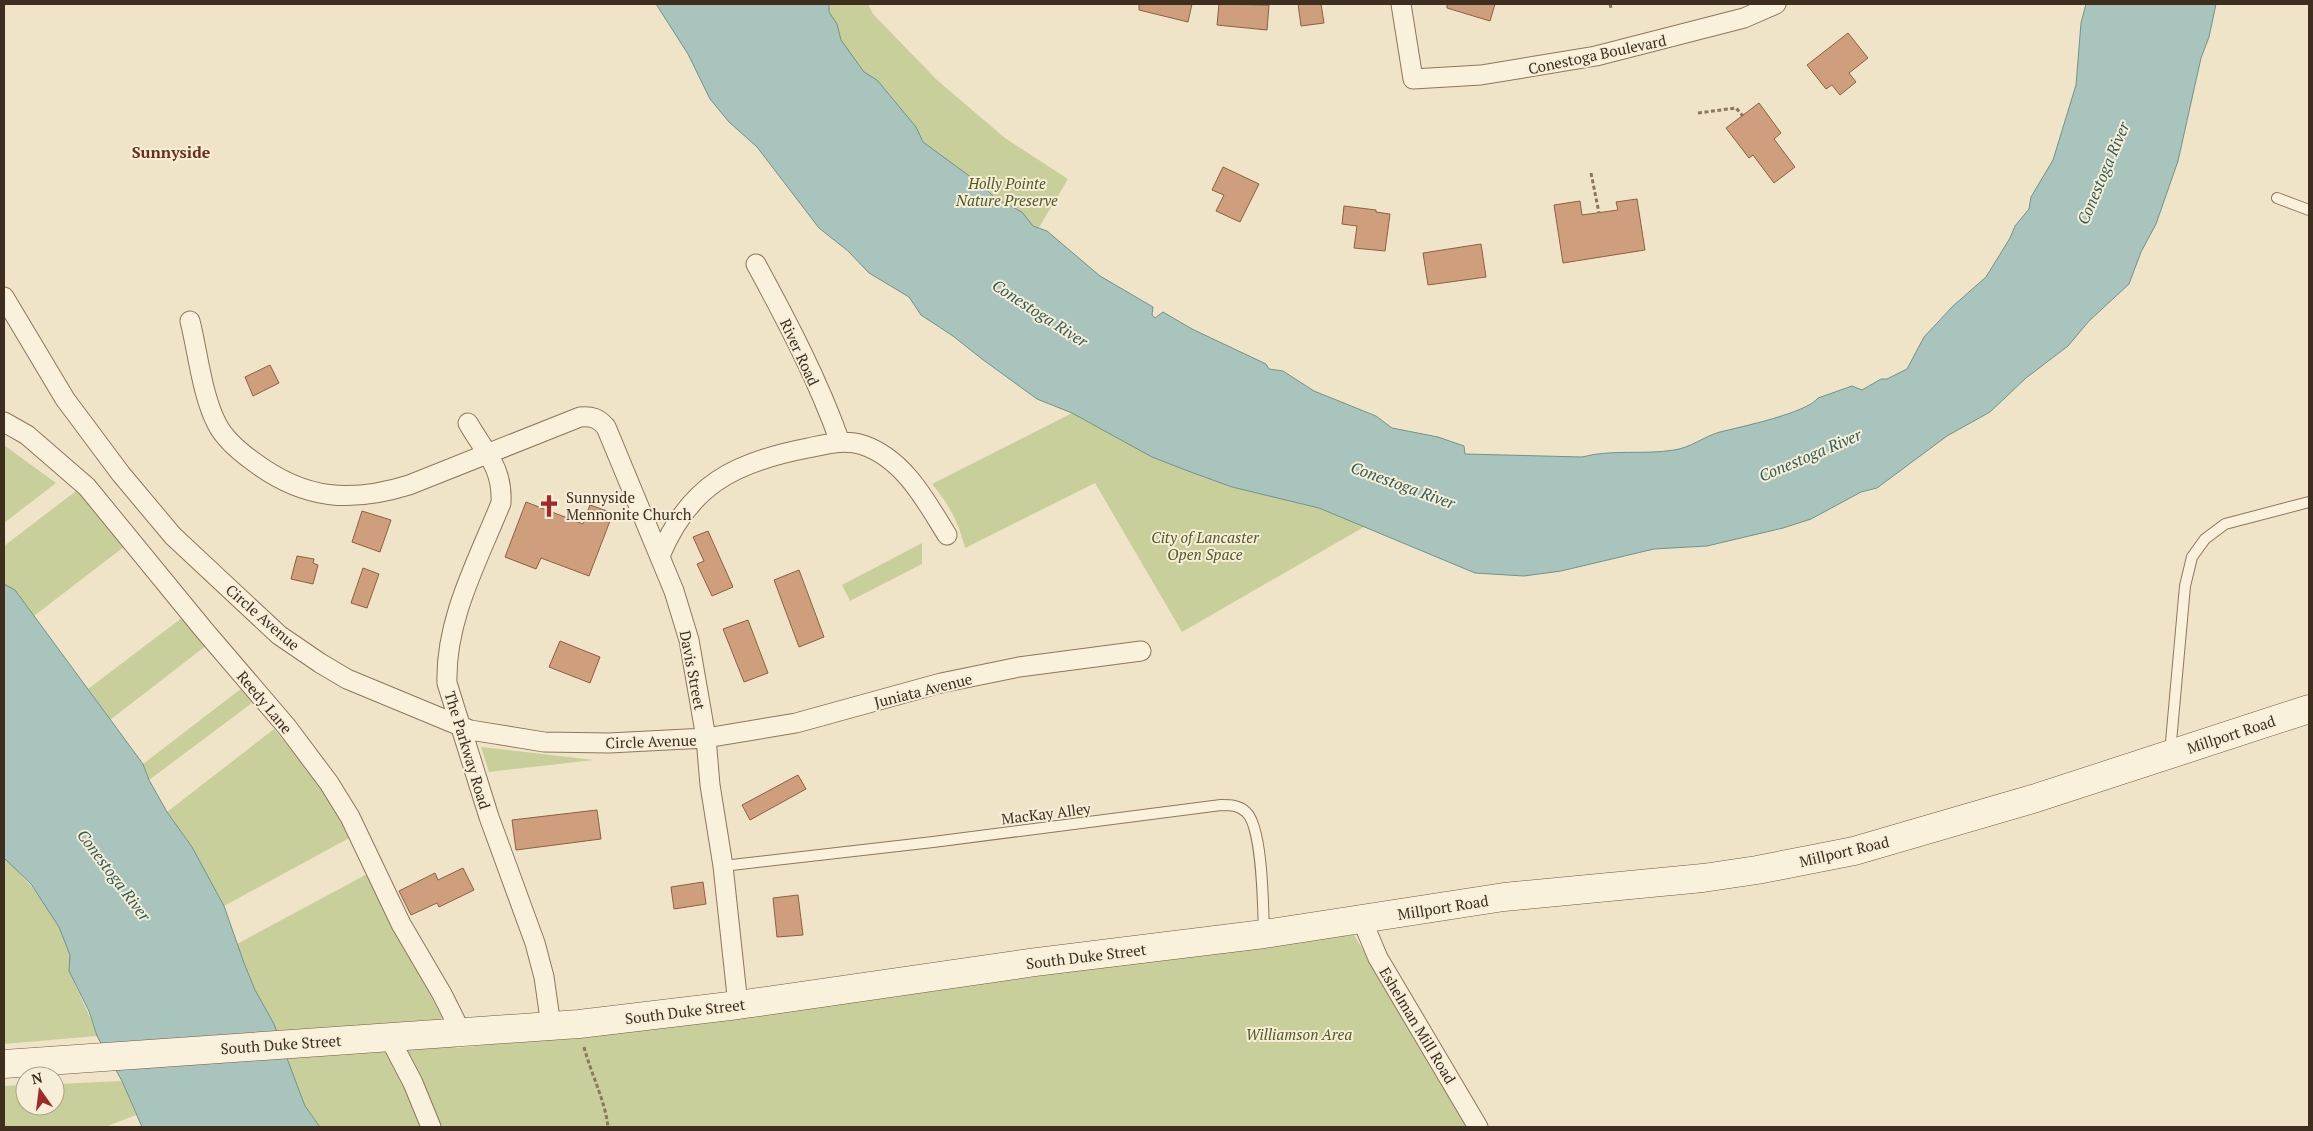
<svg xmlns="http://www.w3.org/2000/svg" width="2313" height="1131" viewBox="0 0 2313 1131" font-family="'PT Serif',serif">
	<rect width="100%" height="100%" fill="#f0e4c8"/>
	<path fill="#c9cf9b" d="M765 4H868L873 14 937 80 1005 138 1068 179 1022 256Z
		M1072 413 1152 457 1188 471 1232 487 1319 508 1364 527 1182 632 1095 483 965 548C958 521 950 506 932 484Z
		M4 445 56 483 4 523Z
		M76 491 94 507 125 546 34 616 15 590 4 584V546Z
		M922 543V564L850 601 842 585Z
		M183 617 207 645 110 720 88 689Z
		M242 688 252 703 149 780 143 764Z
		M274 729 322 786 351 837 224 906 192 847 167 812Z
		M481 747 594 760 489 772Z
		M4 858C31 884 61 917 70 955 71 961 68 967 70 973 79 995 90 1014 97 1036L4 1044Z
		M369 873 457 1048 715 1020 1353 933 1467 1127H320L305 1106 274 1024 255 990 237 944Z
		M122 1081 136 1115 105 1127H4V1086L25 1085V1106H55V1084Z"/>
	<path fill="#a9c4bc" stroke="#6f938a" d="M656 4H829V12L837 24 841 40 864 72 877 80 916 127 923 142 983 186 995 198 1022 212 1033 226 1047 231 1100 276 1153 307 1152 315 1155 318 1163 312 1192 329 1266 364 1269 369 1283 371 1314 391 1376 416 1392 428 1438 437 1464 446 1465 454 1582 457C1612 449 1643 455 1674 450 1690 448 1705 436 1720 432 1740 427 1807 413 1818 398L1852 386 1862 390 1881 379H1887L1907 369 1924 337 1953 306 1986 277 2010 238 2015 226 2029 209 2031 197 2053 160 2076 85 2081 23 2086 4H2216L2209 37 2201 58 2178 161 2156 224 2141 252 2129 284 2089 321 2068 346 2026 378 1990 412 1947 436 1877 488 1861 492 1811 519 1783 528 1707 546 1654 549 1561 571 1524 576 1475 573 1319 508 1232 487 1188 471 1152 457 1072 413 1037 399 982 359 953 336 921 315 909 297 869 273 848 251 819 228 757 147 729 122 710 99 688 54Z
		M4 584 15 590 143 764 149 780 167 812 192 847 224 906 244 963 255 990 274 1024 305 1106 320 1127H142L122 1081 97 1036 89 1011 69 971 70 955 59 927 31 884 4 858Z"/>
	<path fill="#cf9f7d" stroke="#8d5f41" d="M1139 4H1192L1188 22 1139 10Z
		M1219 4 1269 5 1267 30 1217 25Z
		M1298 4H1321L1324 23 1301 26Z
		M1447 4H1495L1490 21 1447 8Z
		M1848 33 1868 58 1849 73 1856 82 1840 95 1832 85 1826 89 1807 65Z
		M1759 103 1781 133 1774 139 1795 167 1774 183 1753 155 1749 158 1726 128Z
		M1223 167 1259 184 1240 222 1216 211 1224 195 1212 190Z
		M1637 199 1645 250 1563 263 1554 205 1580 201 1582 215 1618 210 1616 202Z
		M1344 206 1376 210V212L1390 214 1385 251 1354 248 1357 226 1342 224Z
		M1481 244 1486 277 1428 285 1423 253Z
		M270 365 279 383 253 396 245 377Z
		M526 502 583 524 590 505 613 513 589 576 541 558 536 569 505 557Z
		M362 511 391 520 380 552 352 542Z
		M708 531 733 587 712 596 697 564 704 561 693 537Z
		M297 556 314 559 313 563 318 565 313 584 291 579Z
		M363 568 379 574 367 608 351 603Z
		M799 570 824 637 799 647 774 580Z
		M748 620 768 673 744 682 723 629Z
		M560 641 600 657 590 683 549 667Z
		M798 775 806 789 750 820 742 805Z
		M597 810 601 839 516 850 512 820Z
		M463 868 474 890 439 907 437 903 411 915 399 891 435 873 438 880Z
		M703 882 706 904 674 909 671 887Z
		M798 895 803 935 777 937 773 898Z"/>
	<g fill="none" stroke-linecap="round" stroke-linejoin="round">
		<defs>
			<path id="service" d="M2277 198 2309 210
				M2170 753 2185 586 2192 557 2205 539 2225 524 2309 502
				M723 866 933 842 1221 805C1230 805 1239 805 1246 812 1263 827 1263 909 1264 933"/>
			<path id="minor" d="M1401 4 1413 79 1481 75 1596 56 1744 18 1776 4
				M756 264C787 321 818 380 840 442
				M4 297 65 399 121 474 173 536 279 635 320 663 347 679 470 730 544 742 609 743 706 738 796 723 941 683 1019 667 1141 651
				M190 321C198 353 202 395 217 424 225 440 240 452 254 462 305 500 351 503 409 485L580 417C592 416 598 418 606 427L674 591 689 640 706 738 710 785 723 866 738 1005
				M4 422 27 435 87 487 204 630 287 727 329 783 350 817 401 924 442 994 461 1032
				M468 423C485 453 503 467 501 503 478 560 445 620 447 683L489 817 535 943 544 977 551 1026
				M660 556C689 485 735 462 808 448 827 444 844 439 863 445 904 459 926 501 947 535
				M1362 920 1378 958 1478 1127
				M389 1037 413 1083 431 1127"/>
			<path id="secondary" d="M4 1064 579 1024 738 1005 1036 962 1264 934 1504 897 1703 878 1757 870 1854 851 2036 798 2309 709"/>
		</defs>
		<use href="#service" stroke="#8d765c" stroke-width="12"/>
		<use href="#minor" stroke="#8d765c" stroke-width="21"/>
		<use href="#secondary" stroke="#6f573f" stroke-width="29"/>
		<path stroke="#8d765c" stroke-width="3" stroke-dasharray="4 2.5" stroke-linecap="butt" d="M1610 4 1611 8
			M1698 113 1736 108 1743 116
			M1591 173 1599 213
			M584 1047C591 1074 605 1100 608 1127"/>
		<use href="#service" stroke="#faf1dc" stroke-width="10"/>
		<use href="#minor" stroke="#faf1dc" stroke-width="19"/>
		<use href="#secondary" stroke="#faf1dc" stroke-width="28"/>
	</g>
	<defs>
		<symbol id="church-bare" viewBox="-9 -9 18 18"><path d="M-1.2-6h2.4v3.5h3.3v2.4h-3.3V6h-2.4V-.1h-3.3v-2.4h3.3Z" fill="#9e2a2b" stroke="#f7eed8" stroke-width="2.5" paint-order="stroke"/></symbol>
	</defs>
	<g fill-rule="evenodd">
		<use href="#church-bare" x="533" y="490" width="32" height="32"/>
	</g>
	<g text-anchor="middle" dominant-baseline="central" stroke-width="4" stroke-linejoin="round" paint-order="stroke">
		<g font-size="15" fill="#3d2e20" stroke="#f7eed8">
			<text transform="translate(1597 54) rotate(-12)">Conestoga Boulevard</text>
			<text transform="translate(800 352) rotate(65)">River Road</text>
			<text transform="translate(263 617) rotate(41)">Circle Avenue</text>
			<text transform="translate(693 670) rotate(79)">Davis Street</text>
			<text transform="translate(923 690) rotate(-14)">Juniata Avenue</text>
			<text transform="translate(265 702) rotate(50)">Reedy Lane</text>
			<text transform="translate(2231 734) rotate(-18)">Millport Road</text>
			<text transform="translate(651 741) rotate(-2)">Circle Avenue</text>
			<text transform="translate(468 750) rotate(73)">The Parkway Road</text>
			<text transform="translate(1046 813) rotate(-7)">MacKay Alley</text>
			<text transform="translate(1844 851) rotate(-13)">Millport Road</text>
			<text transform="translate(1443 907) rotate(-9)">Millport Road</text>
			<text transform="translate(1086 956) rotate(-7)">South Duke Street</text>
			<text transform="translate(685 1011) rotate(-7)">South Duke Street</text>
			<text transform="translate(1418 1025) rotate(59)">Eshelman Mill Road</text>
			<text transform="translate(281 1044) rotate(-4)">South Duke Street</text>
		</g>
		<g font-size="15" font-style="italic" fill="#4d5a26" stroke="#f7eed8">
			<text x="1007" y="183">Holly Pointe<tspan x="1007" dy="17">Nature Preserve</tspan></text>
			<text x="1205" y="537">City of Lancaster<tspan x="1205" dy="17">Open Space</tspan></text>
			<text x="1299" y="1034">Williamson Area</text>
		</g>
		<g font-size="15" fill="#3d2e20" stroke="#f7eed8" text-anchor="start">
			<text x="566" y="497">Sunnyside<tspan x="566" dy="17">Mennonite Church</tspan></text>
		</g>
		<g font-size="16" font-weight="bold" fill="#6b2e1e" stroke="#f7eed8">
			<text x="171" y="152">Sunnyside</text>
		</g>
		<g font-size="16" font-style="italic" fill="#2f5d5a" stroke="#f7eed8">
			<text transform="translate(2103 173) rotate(-67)">Conestoga River</text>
			<text transform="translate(1040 313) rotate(33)">Conestoga River</text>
			<text transform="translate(1810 455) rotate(-23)">Conestoga River</text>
			<text transform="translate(1403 485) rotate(20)">Conestoga River</text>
			<text transform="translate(114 875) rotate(53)">Conestoga River</text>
		</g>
	</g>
	<rect width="2313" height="1131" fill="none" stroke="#3d2e20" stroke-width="10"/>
	<g transform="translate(40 1091) rotate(346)"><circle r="24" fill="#f7eed8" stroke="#ada18e"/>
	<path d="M0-4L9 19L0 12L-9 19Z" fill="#9e2a2b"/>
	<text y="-8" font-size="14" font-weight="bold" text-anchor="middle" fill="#3d2e20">N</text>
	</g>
</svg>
